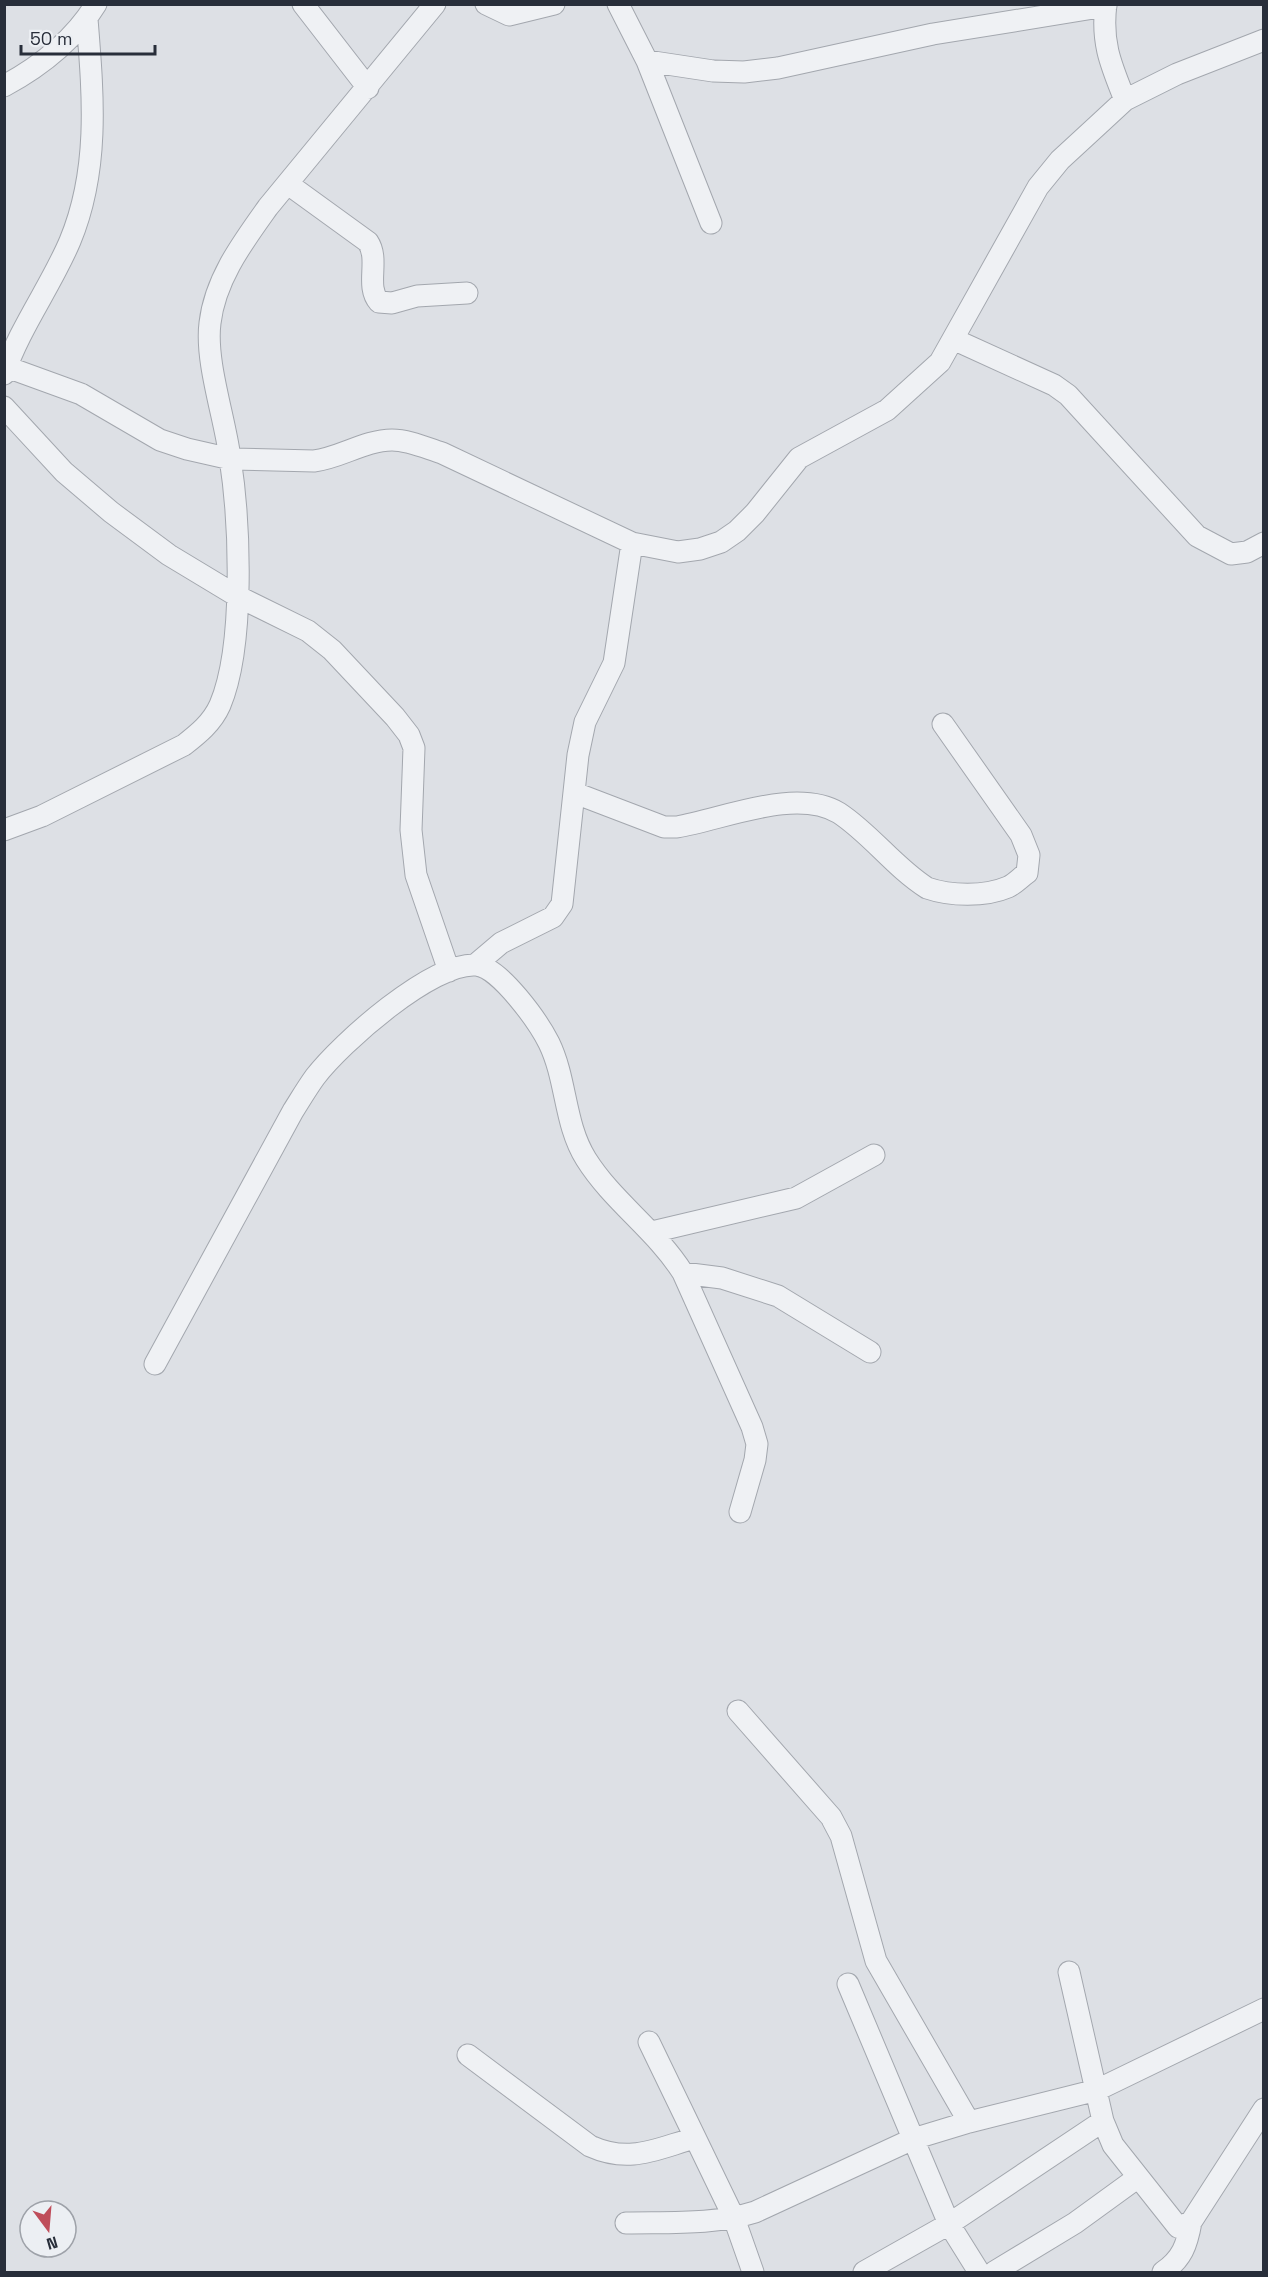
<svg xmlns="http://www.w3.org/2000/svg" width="1268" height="2277" viewBox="0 0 1268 2277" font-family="'Space Grotesk',sans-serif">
	<rect width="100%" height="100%" fill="#dde0e5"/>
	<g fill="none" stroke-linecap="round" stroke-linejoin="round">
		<defs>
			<path id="minor" d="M303 4 368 88
				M486 4 509 15 554 4
				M618 4 647 61 711 223
				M1106 4C1101 43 1111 65 1125 100
				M647 61 713 71 744 72 778 68 933 34 1106 6
				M4 86C41 66 74 40 96 4
				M288 184 368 242C380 260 365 286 379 302L392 303 417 296 467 293
				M953 339 1054 385 1068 395 1197 536 1231 554 1247 552 1264 543
				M4 366 81 394 160 440 187 449 231 459 314 461C340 458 365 440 392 440 409 440 426 448 442 453L632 543 678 552 700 549 721 542 737 531 755 513 799 458 887 410 940 362 1038 187 1060 160 1098 125 1125 100 1177 74 1264 40
				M4 374C20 327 51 286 70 241 100 169 93 94 87 19
				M4 407 64 472 111 512 169 555 237 596 308 631 332 650 395 717 409 735 414 748 411 830 416 875 449 971
				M575 793 664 827H677C724 819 796 787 839 813 871 834 894 867 927 888 950 896 985 897 1008 887 1015 884 1021 877 1027 873L1029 855 1021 835 943 724
				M4 830 42 816 184 745C198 734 212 723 220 705 245 646 240 522 230 458 225 418 205 362 210 323 215 279 243 242 268 207L435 4
				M475 965 501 943 553 917 562 904 578 755 585 722 614 663 632 543
				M652 1232 796 1198 874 1155
				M683 1273 722 1278 778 1296 870 1352
				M155 1364 293 1111C300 1100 307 1088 315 1077 341 1043 432 962 476 965 500 967 539 1023 549 1043 567 1080 564 1124 586 1159 613 1202 656 1230 683 1273L752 1427 757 1444 755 1460 740 1512
				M738 1711 831 1817 841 1836 876 1961 969 2122
				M1069 1972 1103 2121 1113 2145 1178 2227 1191 2222 1264 2109
				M848 1984 949 2224 979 2272
				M649 2042 734 2218 753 2272
				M468 2055 590 2146C630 2164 655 2149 695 2138
				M626 2223C669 2222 714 2225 755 2212L913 2139 969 2122 1097 2090 1264 2009
				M864 2272 949 2224 1103 2121
				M994 2272 1075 2223 1137 2178
				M1163 2272C1182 2259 1187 2245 1191 2222"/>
		</defs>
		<use href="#minor" stroke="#a3a7ae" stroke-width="23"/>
		<use href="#minor" stroke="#eff1f4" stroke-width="21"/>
	</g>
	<rect width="1268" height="2277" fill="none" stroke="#282e3a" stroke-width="12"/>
	<g transform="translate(48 2229) rotate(164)"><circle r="28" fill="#eceff3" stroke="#9ea2a9" stroke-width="1.5"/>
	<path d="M0-4.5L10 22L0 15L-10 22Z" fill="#bf4d5a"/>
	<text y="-9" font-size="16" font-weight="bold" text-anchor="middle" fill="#282e3a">N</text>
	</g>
	<path d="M21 45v9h134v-9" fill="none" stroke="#282e3a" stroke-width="3"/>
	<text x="30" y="45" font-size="18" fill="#282e3a" stroke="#eceff3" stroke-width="4.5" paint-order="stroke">50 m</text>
</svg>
